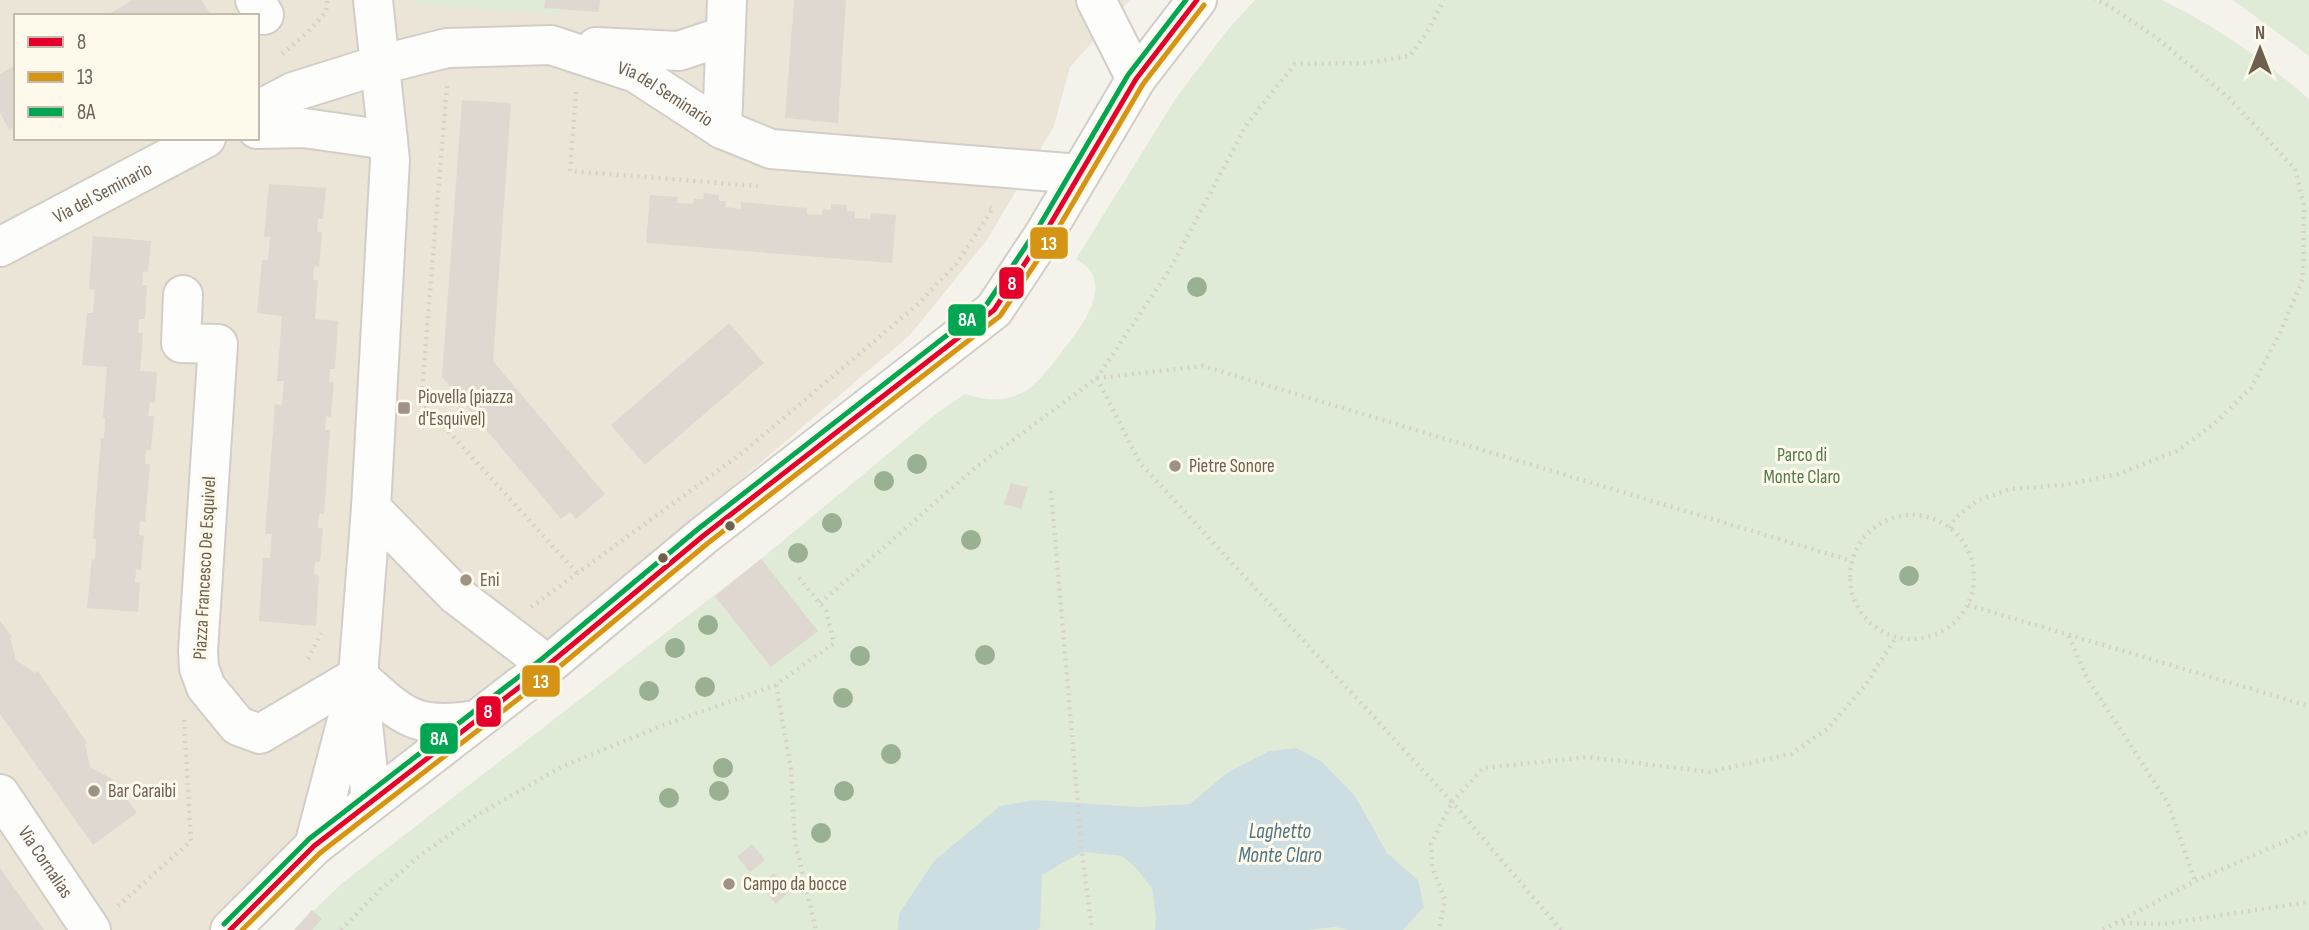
<svg xmlns="http://www.w3.org/2000/svg" width="2309" height="930" viewBox="0 0 2309 930" font-family="'Sofia Sans Condensed',sans-serif">
	<rect width="100%" height="100%" fill="#f4f2ea"/>
	<path fill="#ebe5d7" fill-rule="evenodd" d="M0 0H1130L1070 67 1054 126 987 240 910 335 351 813 248 930H0ZM16 16H257V138H16Z"/>
	<path fill="#dfebd6" d="M414 0H562L560 15 414 4Z
		M1255 0H2162C2215 26 2264 60 2309 99V930H294L340 885 761 559 936 414 965 394C983 400 999 402 1017 395 1034 389 1050 368 1060 354 1080 329 1119 282 1076 259L1176 98 1229 28Z
		M2233 0H2309V56L2305 53Z"/>
	<path fill="#cddee3" d="M1296 748 1321 761 1355 796 1387 853 1418 880 1424 907 1403 930H1350L1335 927 1308 930H1155L1156 918 1152 888 1136 868 1122 856 1082 852 1042 875 1040 928 1036 930H898L899 914 934 861 1000 806 1034 800 1138 807 1190 804 1227 773 1269 751Z"/>
	<path fill="#ded8d0" d="M133 0H202L211 16H105Z
		M545 0H600L599 12 544 8Z
		M794 0H846L838 123 785 118Z
		M16 65V126L9 129 0 113V74Z
		M462 100 511 103 493 361 605 494 576 519 570 512 561 519 442 377Z
		M269 184 326 188 323 219H318L317 232H322L319 267 314 266 313 280H318L315 319 338 321 335 369H330L329 382H334L331 417 326 416 325 430H330L324 514H319L318 528H323L320 562H315L314 575 319 576 316 626 259 621 263 558H270L272 534H265L275 404 282 405 284 381H277L282 316 257 313 262 260H268L270 237H264Z
		M704 193 719 195V201H726L725 207 741 209V202L807 208V214L822 215 823 209 831 210V204L847 205V211L855 212V218L870 219 871 213 896 215 892 263 646 243 650 195 678 197 677 203 693 204 694 199H703Z
		M93 236 151 241 148 272 143 271 142 285H147L145 319H139L138 333H143L140 371 157 372 155 403 150 402 148 416H154L151 450H146L145 464H150L145 522 140 521 139 535 144 536 141 570 136 569 135 582 140 583 138 612 87 608 92 559 95 560 96 539H93L101 438 104 439 105 418H103L107 367 82 365 87 313H93L95 290 89 289Z
		M729 323 764 363 645 465 611 425Z
		M1011 483 1028 487 1021 509 1004 504Z
		M761 559 818 631 771 667 715 596Z
		M0 621 12 637 10 638 16 660 35 673 38 671 87 743 85 744 90 767 112 779 137 813 93 845 0 714Z
		M752 844 765 860 750 872 737 857Z
		M0 868 44 930H0Z
		M774 873 790 891 776 904 759 885Z
		M312 910 322 919 312 930H294Z"/>
	<g fill="none" stroke-linecap="round" stroke-linejoin="round">
		<defs>
			<g id="minor">
				<path d="M255 0 264 15"/>
				<path d="M1096 0 1136 79"/>
				<path d="M596 47 679 51 724 36"/>
				<path id="s1" d="M257 111 293 92 379 65 447 48 551 45 636 73 722 129 771 149 1080 174"/>
				<path d="M257 129 304 128 388 140"/>
				<path d="M722 129 727 0"/>
				<path id="s2" d="M0 247 206 138"/>
				<path d="M183 295 181 343 218 344 198 651 199 668 206 687 238 726 260 734 358 676"/>
				<path d="M371 508 456 595 548 665"/>
				<path d="M358 676C403 716 413 730 476 720"/>
				<path id="s3" d="M0 794 91 930"/>
				<path d="M371 801 358 676 371 508 390 160 373 0"/>
				<path d="M314 846 352 701"/>
				<path d="M230 930 314 846 548 665 703 536 994 310 1045 233 1136 79 1197 0"/>
			</g>
		</defs>
		<use href="#minor" stroke="#d2cec7" stroke-width="42"/>
		<path stroke="#d6d1cb" stroke-width="4.5" stroke-dasharray="2 5" stroke-linecap="butt" d="M282 54 308 32 326 12 327 0
			M447 86 421 401 577 573
			M576 92 570 171 758 186
			M1097 378 1203 366 1852 561
			M1097 378 1140 463 1452 802 1431 844 1432 866 1445 900 1439 930
			M1051 491 1082 852 1092 930
			M1850 577a62 62 0 1 1 124 0a62 62 0 1 1-124 0Z
			M1950 528 1955 518 1977 501 2010 489 2064 485 2118 474 2177 451 2215 423 2251 388 2279 335 2303 279 2304 205 2295 169 2229 98 2153 35 2104 3 2094 0
			M820 603 976 467 1097 378 1170 269 1247 124 1295 64 1366 63 1410 56 1429 29 1444 0
			M1968 605 2309 706
			M531 607 742 453 917 305 957 263 993 208 990 207
			M2069 636 2087 678 2168 803 2195 881
			M308 659 321 633
			M776 685 791 769 795 842 816 930
			M118 906 191 841 184 720
			M2116 923 2163 924 2309 902
			M341 930 381 889 418 857 479 814 563 766 661 726 776 685 834 643 826 611 796 574
			M1561 930 1452 802 1483 768 1588 757 1709 772 1791 754 1827 729 1864 687 1896 637
			M2103 930 2195 881 2309 831"/>
		<use href="#minor" stroke="#fdfdfc" stroke-width="38"/>
		<defs>
			<path id="bus-1" d="M230 930 314 846 548 665 703 536 994 310 1045 233 1136 79 1197 0"/>
			<path id="bus-2" d="M242 930 320 853 553 672 708 543 1000 316 1053 237 1143 84 1204 5"/>
			<path id="bus-3" d="M224 924 309 839 543 658 698 529 987 304 1038 228 1128 75 1186 0"/>
		</defs>
		<use href="#bus-1" stroke="#fdf9eb" stroke-width="10"/>
		<use href="#bus-2" stroke="#fdf9eb" stroke-width="10"/>
		<use href="#bus-3" stroke="#fdf9eb" stroke-width="10"/>
		<use href="#bus-1" stroke="#e4002b" stroke-width="5"/>
		<use href="#bus-2" stroke="#d59414" stroke-width="5"/>
		<use href="#bus-3" stroke="#00a651" stroke-width="5"/>
	</g>
	<g fill="#9ab092">
		<circle cx="1197" cy="287" r="10"/>
		<circle cx="917" cy="464" r="10"/>
		<circle cx="884" cy="481" r="10"/>
		<circle cx="832" cy="523" r="10"/>
		<circle cx="971" cy="540" r="10"/>
		<circle cx="798" cy="553" r="10"/>
		<circle cx="1909" cy="576" r="10"/>
		<circle cx="708" cy="625" r="10"/>
		<circle cx="675" cy="648" r="10"/>
		<circle cx="985" cy="655" r="10"/>
		<circle cx="860" cy="656" r="10"/>
		<circle cx="705" cy="687" r="10"/>
		<circle cx="649" cy="691" r="10"/>
		<circle cx="843" cy="698" r="10"/>
		<circle cx="891" cy="754" r="10"/>
		<circle cx="723" cy="768" r="10"/>
		<circle cx="719" cy="791" r="10"/>
		<circle cx="844" cy="791" r="10"/>
		<circle cx="669" cy="798" r="10"/>
		<circle cx="821" cy="833" r="10"/>
	</g>
	<g fill="#9e9285" stroke="#fdf9eb" stroke-width="2.5">
		<rect x="397" y="401" width="14" height="14" rx="3.5"/>
		<circle cx="1175" cy="466" r="7"/>
		<circle cx="466" cy="580" r="7"/>
		<circle cx="94" cy="791" r="7"/>
		<circle cx="729" cy="884" r="7"/>
	</g>
	<g fill="#6f5f4e" stroke="#fdf9eb" stroke-width="2.5">
		<circle cx="730" cy="526" r="6"/>
		<circle cx="663" cy="558" r="6"/>
	</g>
	<g text-anchor="middle" dominant-baseline="central" stroke-width="6" stroke-linejoin="round" paint-order="stroke">
		<g font-size="19" fill="#6f5f4e" stroke="#fdf9eb">
			<text stroke="none"><textPath href="#s1" startOffset="430">Via del Seminario</textPath></text>
			<text stroke="none"><textPath href="#s2" startOffset="116">Via del Seminario</textPath></text>
			<text transform="translate(205 568) rotate(-87)">Piazza Francesco De Esquivel</text>
			<text stroke="none"><textPath href="#s3" startOffset="82">Via Cornalias</textPath></text>
		</g>
		<g font-size="19" fill="#6f5f4e" stroke="#fdf9eb" text-anchor="start">
			<text x="418" y="397">Piovella (piazza<tspan x="418" dy="22">d'Esquivel)</tspan></text>
			<text x="1189" y="466">Pietre Sonore</text>
			<text x="480" y="580">Eni</text>
			<text x="108" y="791">Bar Caraibi</text>
			<text x="743" y="884">Campo da bocce</text>
		</g>
		<g font-size="19" fill="#517a4a" stroke="#fdf9eb">
			<text x="1802" y="455">Parco di<tspan x="1802" dy="22">Monte Claro</tspan></text>
		</g>
		<g font-size="21" font-style="italic" fill="#4d7487" stroke="#fdf9eb">
			<text x="1280" y="831">Laghetto<tspan x="1280" dy="24">Monte Claro</tspan></text>
		</g>
	</g>
	<g stroke="#fdf9eb" stroke-width="2.5">
		<rect x="1029" y="226" width="40" height="34" rx="7" fill="#d59414"/>
		<rect x="998" y="266" width="27" height="34" rx="7" fill="#e4002b"/>
		<rect x="947" y="303" width="40" height="34" rx="7" fill="#00a651"/>
		<rect x="521" y="664" width="40" height="34" rx="7" fill="#d59414"/>
		<rect x="475" y="695" width="27" height="33" rx="7" fill="#e4002b"/>
		<rect x="419" y="722" width="40" height="33" rx="7" fill="#00a651"/>
	</g>
	<g font-size="19" text-anchor="middle" font-weight="bold" fill="#fff">
		<text x="1049" y="250">13</text>
		<text x="1012" y="290">8</text>
		<text x="967" y="326">8A</text>
		<text x="541" y="688">13</text>
		<text x="488" y="718">8</text>
		<text x="439" y="745">8A</text>
	</g>
	<rect x="14" y="14" width="245" height="126" fill="#fdf9eb" stroke="#c4bbac" stroke-width="2"/>
	<rect x="28" y="37" width="35" height="10" fill="#e4002b" stroke="#c4bbac" stroke-width="2"/>
	<text x="77" y="49" font-size="21" fill="#6f5f4e">8</text>
	<rect x="28" y="72" width="35" height="10" fill="#d59414" stroke="#c4bbac" stroke-width="2"/>
	<text x="77" y="84" font-size="21" fill="#6f5f4e">13</text>
	<rect x="28" y="107" width="35" height="10" fill="#00a651" stroke="#c4bbac" stroke-width="2"/>
	<text x="77" y="119" font-size="21" fill="#6f5f4e">8A</text>
	<g transform="translate(2260 49)" stroke="#fdf9eb" stroke-width="5" paint-order="stroke">
	<path d="M0-5L12 26L0 18L-12 26Z" fill="#6f5f4e"/>
	<text y="-10" font-size="19" font-weight="bold" text-anchor="middle" fill="#6f5f4e">N</text>
	</g>
</svg>
